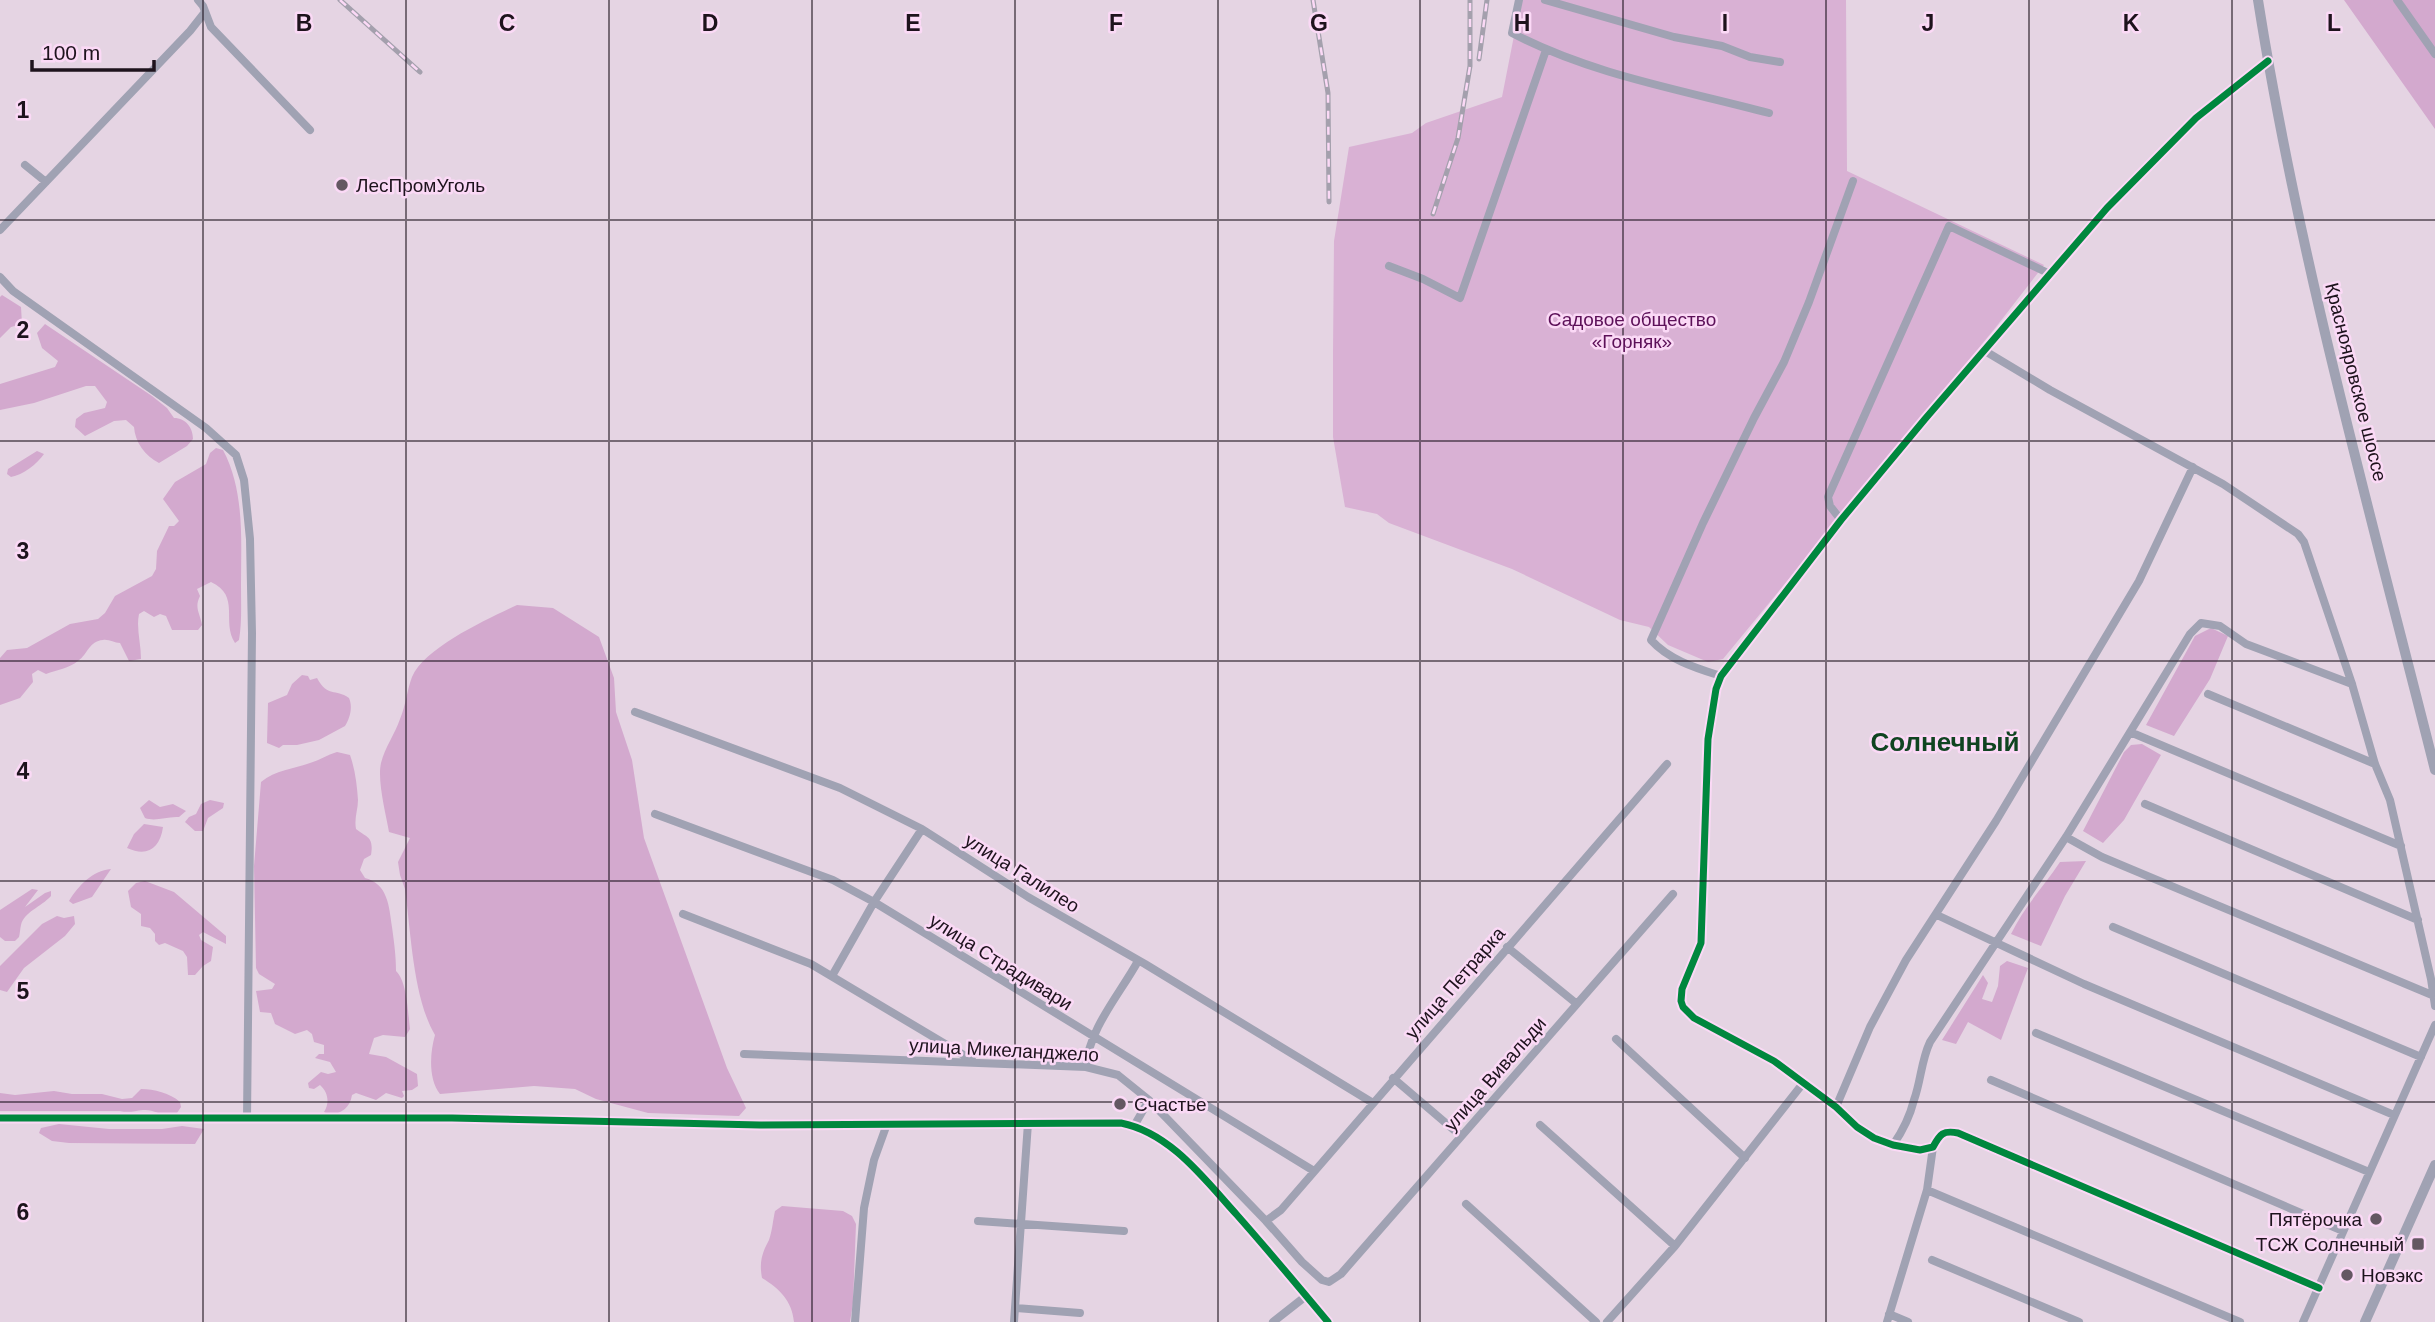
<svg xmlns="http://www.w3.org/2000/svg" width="2435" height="1322" viewBox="0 0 2435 1322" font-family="Arial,sans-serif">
	<rect width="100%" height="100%" fill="#e5d4e3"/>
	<path fill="#d9b1d4" d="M1521 0H1846L1847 171 2044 265 1996 327 1723 659 1708 662 1668 645 1649 627 1620 620 1512 569 1389 523 1377 514 1345 507 1333 437V353L1334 241 1349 147 1412 133 1426 123 1502 97Z"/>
	<path fill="#d3a9ce" d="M2344 0H2435V129Z
		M2 295 21 307 22 324 11 327 0 338V297Z
		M45 324 152 396 167 408 174 418C186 418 193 428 193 439L187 446 159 463C145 456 135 442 134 427L126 420 114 421 85 436 75 427 76 419 84 413 105 408 107 402 95 386H86L34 403 0 410V384L55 367 58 361 42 348 37 333Z
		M216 448 223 450C245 491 241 541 241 585 241 604 242 623 239 640L235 643C221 621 241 596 211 582L197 589 200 596C194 608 200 613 202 625L198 630H172L166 616 160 614 154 617 144 611 139 614C136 628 141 643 141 659L129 661 120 643C114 643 109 639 103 640 89 641 88 654 78 661 69 668 57 670 46 674L38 670 32 674 33 682 20 698 0 705V658L7 650 27 648 70 624 98 619 105 613 115 596 152 576 156 569 157 551 169 526H174L179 521 163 499 175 482 206 464 210 453Z
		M37 451 44 454C37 464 23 475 11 477L7 474 8 469Z
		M517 605 553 608 599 637 614 678 616 712 632 760 644 838 727 1068 746 1108 739 1116 648 1113 596 1099 575 1089 534 1086 440 1094C428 1079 430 1052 435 1035 413 998 411 932 405 889L400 875 398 862 410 838 389 832C386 814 377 781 381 763 385 747 395 734 400 719 406 705 407 690 412 677 425 647 488 619 517 605Z
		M2211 628 2228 636 2210 679 2174 736 2146 725 2195 636Z
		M302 675 308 676 310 680 317 678C328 698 335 688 349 698 353 707 350 718 345 726L319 740 297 745H283L279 748 267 743 268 703 287 695 292 684Z
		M2142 744 2161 755 2124 820 2103 843 2083 831 2124 752 2131 745Z
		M337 752 350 755C355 769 357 785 358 800 358 810 354 818 356 829 367 838 374 836 371 855L364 859 360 870 365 878C388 884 389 906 392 927 394 942 396 955 396 971 407 981 408 1013 410 1029L405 1037 383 1035 374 1038 369 1054 386 1057 417 1074 418 1086 412 1090 402 1091 404 1096 402 1098 386 1093 376 1100 356 1093 352 1095C350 1108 342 1112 331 1116L324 1112C330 1103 328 1092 320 1085L314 1089 309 1088 308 1083 321 1072 328 1074 336 1072 330 1062 315 1058 319 1054H324V1045L314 1042 312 1034 307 1030 295 1034 275 1024 271 1013 260 1012 256 991 272 989 275 984 259 974 256 968 254 866 261 782C275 770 294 769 310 763 320 760 327 755 337 752Z
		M149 800 160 807 173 804 186 811 179 817C167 816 156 822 145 818L140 808Z
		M210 800 224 803 223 808 208 818 203 831H195L185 822 189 817 196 814 201 804Z
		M144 824 163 827C160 849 147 857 127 848L134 834Z
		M2086 861 2065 896 2041 946 2011 934C2024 907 2044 886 2060 862Z
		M111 869 92 897 73 904 69 901C79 885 92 871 111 869Z
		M145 881 174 892 226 936V944L203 932 199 935 201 940 213 947 211 961 203 966 195 975H188L187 957 183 951 165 943 159 945 155 941V934L150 928 141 926V914L131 907 128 891 136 883Z
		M32 889 38 890 25 907 45 893 51 891V896C41 907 24 912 21 925 20 929 20 933 19 937L15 941H5L0 937V910Z
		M57 916 64 918 74 916 75 924 65 936 24 968 7 992 0 990V966L42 924Z
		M2007 961 2028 968 2001 1040 1968 1022 1956 1044 1942 1040 1983 975 1988 983 1982 999 1992 1002 1998 986 2000 966Z
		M141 1089C154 1089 170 1093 180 1102L181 1107 177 1113C159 1118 157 1109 143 1110 134 1111 129 1113 120 1111H0V1093L15 1095 54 1091 72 1094H102L122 1099 132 1098Z
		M59 1124 109 1129H162L182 1126 204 1129 195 1144 69 1143 52 1141 39 1133 41 1128Z
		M782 1206 843 1211 852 1216 856 1224 853 1303 850 1322H794C792 1301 780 1289 762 1278 759 1262 762 1253 769 1240 772 1232 773 1220 775 1211Z"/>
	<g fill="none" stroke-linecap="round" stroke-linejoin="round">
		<path stroke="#a0a2b3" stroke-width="8" d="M198 0 203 6 211 27 310 130
			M1519 0 1512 33C1592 75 1683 90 1769 113
			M1545 0 1674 37 1722 46 1750 57 1780 62
			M2397 0 2435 54
			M2268 61 2196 118 2107 208 1925 419 1841 520 1721 676 1716 689 1708 739 1701 943 1682 989 1681 1001 1683 1007 1694 1018 1774 1061 1836 1107 1857 1127 1874 1138 1893 1145 1920 1150 1933 1147C1940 1134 1943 1130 1958 1133L2319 1288
			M25 165 46 182
			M0 230 190 31 205 12
			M1389 266 1423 279 1460 298 1546 50
			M0 277 13 291 206 428 236 455 244 480 250 539 252 633 247 1119
			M1985 351 2050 390 2223 484 2298 534 2304 542 2352 684 2375 764 2390 800 2431 979 2435 1006
			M1841 520 1830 506 1828 497 1949 226 2050 274
			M1721 676C1696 668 1669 660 1651 640L1703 523 1754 418 1784 362 1809 302 1853 181
			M2208 694 2375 764
			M635 712 840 788 922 829 1028 897 1145 964 1373 1103
			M2130 732 2401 846
			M2145 804 2418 920
			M655 814 833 880 874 902 1314 1171
			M2066 837 2102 857 2432 995
			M683 914 811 964 972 1060
			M1937 915 2084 984 2394 1115
			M2113 927 2421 1057
			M1507 947 1577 1004
			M832 976 874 902 922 829
			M2036 1033 2369 1172
			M1616 1039 1745 1158
			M744 1054 1086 1067 1118 1075 1149 1100 1266 1221 1302 1262 1322 1280 1329 1282 1341 1274 1673 894
			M1086 1067C1089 1028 1120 994 1138 961
			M1393 1078 1461 1136
			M1991 1080 2343 1231
			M1836 1107 1870 1027 1906 960 1996 821 2139 581 2193 467
			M1540 1125 1675 1246
			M1134 1126 1149 1100
			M1893 1145C1902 1132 1910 1116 1914 1100 1921 1081 1921 1061 1930 1042L2066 837 2190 634 2201 623 2220 626 2246 644 2352 684
			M1927 1190 2240 1322
			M1466 1204 1596 1322
			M978 1221 1124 1231
			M1266 1221 1281 1210 1667 764
			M1932 1260 2079 1322
			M1015 1308 1080 1313
			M1889 1314 1908 1322
			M855 1322 864 1208 874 1160 887 1124
			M1014 1322 1028 1123
			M1273 1322 1306 1296
			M1607 1322 1675 1246 1804 1082
			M1887 1322 1927 1190 1933 1147
			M2303 1322 2435 1025"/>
		<path stroke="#a0a2b3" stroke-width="10" d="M2258 0C2299 260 2371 515 2435 770
			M0 1118H452L760 1125 1121 1123C1171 1133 1205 1180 1237 1215 1268 1250 1298 1286 1328 1322
			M2365 1322 2435 1165"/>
		<defs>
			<path id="rail" d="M340 0 420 72
				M1313 0 1328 93 1329 202
				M1479 59 1487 0
				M1433 214 1458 138 1470 66V0"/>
		</defs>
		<use href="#rail" stroke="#a4a0ad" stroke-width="5"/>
		<use href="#rail" stroke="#fbd9f6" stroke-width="2.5" stroke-dasharray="8" stroke-linecap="butt"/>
		<defs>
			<path id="cycleway" d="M2268 61 2196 118 2107 208 1925 419 1841 520 1721 676 1716 689 1708 739 1701 943 1682 989 1681 1001 1683 1007 1694 1018 1774 1061 1836 1107 1857 1127 1874 1138 1893 1145 1920 1150 1933 1147C1940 1134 1943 1130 1958 1133L2319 1288
				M0 1118H452L760 1125 1121 1123C1171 1133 1205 1180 1237 1215 1268 1250 1298 1286 1328 1322"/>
		</defs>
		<use href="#cycleway" stroke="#fbd9f6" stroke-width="11"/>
		<use href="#cycleway" stroke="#00873e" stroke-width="7"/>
	</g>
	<path fill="none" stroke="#1e131d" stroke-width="2" stroke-opacity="0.55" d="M203 0V1322M406 0V1322M609 0V1322M812 0V1322M1015 0V1322M1218 0V1322M1420 0V1322M1623 0V1322M1826 0V1322M2029 0V1322M2232 0V1322M0 220H2435M0 441H2435M0 661H2435M0 881H2435M0 1102H2435"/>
	<g fill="#645762" stroke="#fbd9f6" stroke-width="2.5">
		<circle cx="342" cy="185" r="7"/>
		<circle cx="1120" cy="1104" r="7"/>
		<circle cx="2376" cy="1219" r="7"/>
		<rect x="2411" y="1237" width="14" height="14" rx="3.5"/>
		<circle cx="2347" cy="1275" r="7"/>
	</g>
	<g text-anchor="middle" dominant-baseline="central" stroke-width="5" stroke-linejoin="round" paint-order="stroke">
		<g font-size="19" fill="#1e131d" stroke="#fbd9f6" text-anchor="start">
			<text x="356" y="185">ЛесПромУголь</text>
			<text x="1134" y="1104">Счастье</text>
			<text x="2362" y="1219" text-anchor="end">Пятёрочка</text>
			<text x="2404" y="1244" text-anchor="end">ТСЖ Солнечный</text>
			<text x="2361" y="1275">Новэкс</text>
		</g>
		<g font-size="19" fill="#5c1058" stroke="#fbd9f6">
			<text x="1632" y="319">Садовое общество<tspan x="1632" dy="22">«Горняк»</tspan></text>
		</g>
		<g font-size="19" fill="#1e131d" stroke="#fbd9f6">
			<text transform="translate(2356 382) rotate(76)">Краснояровское шоссе</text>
			<text transform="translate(1022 873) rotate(32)">улица Галилео</text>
			<text transform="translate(1001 962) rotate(32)">улица Страдивари</text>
			<text transform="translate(1455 983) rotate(-49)">улица Петрарка</text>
			<text transform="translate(1004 1050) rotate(3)">улица Микеланджело</text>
			<text transform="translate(1495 1074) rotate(-49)">улица Вивальди</text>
		</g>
		<g font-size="26" font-weight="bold" fill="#104421" stroke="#fbd9f6">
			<text x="1945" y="742">Солнечный</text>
		</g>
	</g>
	<g font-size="23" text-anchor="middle" font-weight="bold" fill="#1e131d" stroke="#fbd9f6" stroke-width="5" stroke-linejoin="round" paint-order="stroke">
		<text x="304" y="31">B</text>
		<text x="507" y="31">C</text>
		<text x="710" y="31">D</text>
		<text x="913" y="31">E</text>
		<text x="1116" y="31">F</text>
		<text x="1319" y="31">G</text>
		<text x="1522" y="31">H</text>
		<text x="1725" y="31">I</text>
		<text x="1928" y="31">J</text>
		<text x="2131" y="31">K</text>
		<text x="2334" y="31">L</text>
		<text x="23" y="118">1</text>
		<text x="23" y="338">2</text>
		<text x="23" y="559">3</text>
		<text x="23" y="779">4</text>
		<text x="23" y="999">5</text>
		<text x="23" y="1220">6</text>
	</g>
	<path d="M32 60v10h122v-10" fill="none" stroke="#1e131d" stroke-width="3.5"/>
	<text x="42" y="60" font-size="21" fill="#1e131d" stroke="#fbd9f6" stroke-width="5" paint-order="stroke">100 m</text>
</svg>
